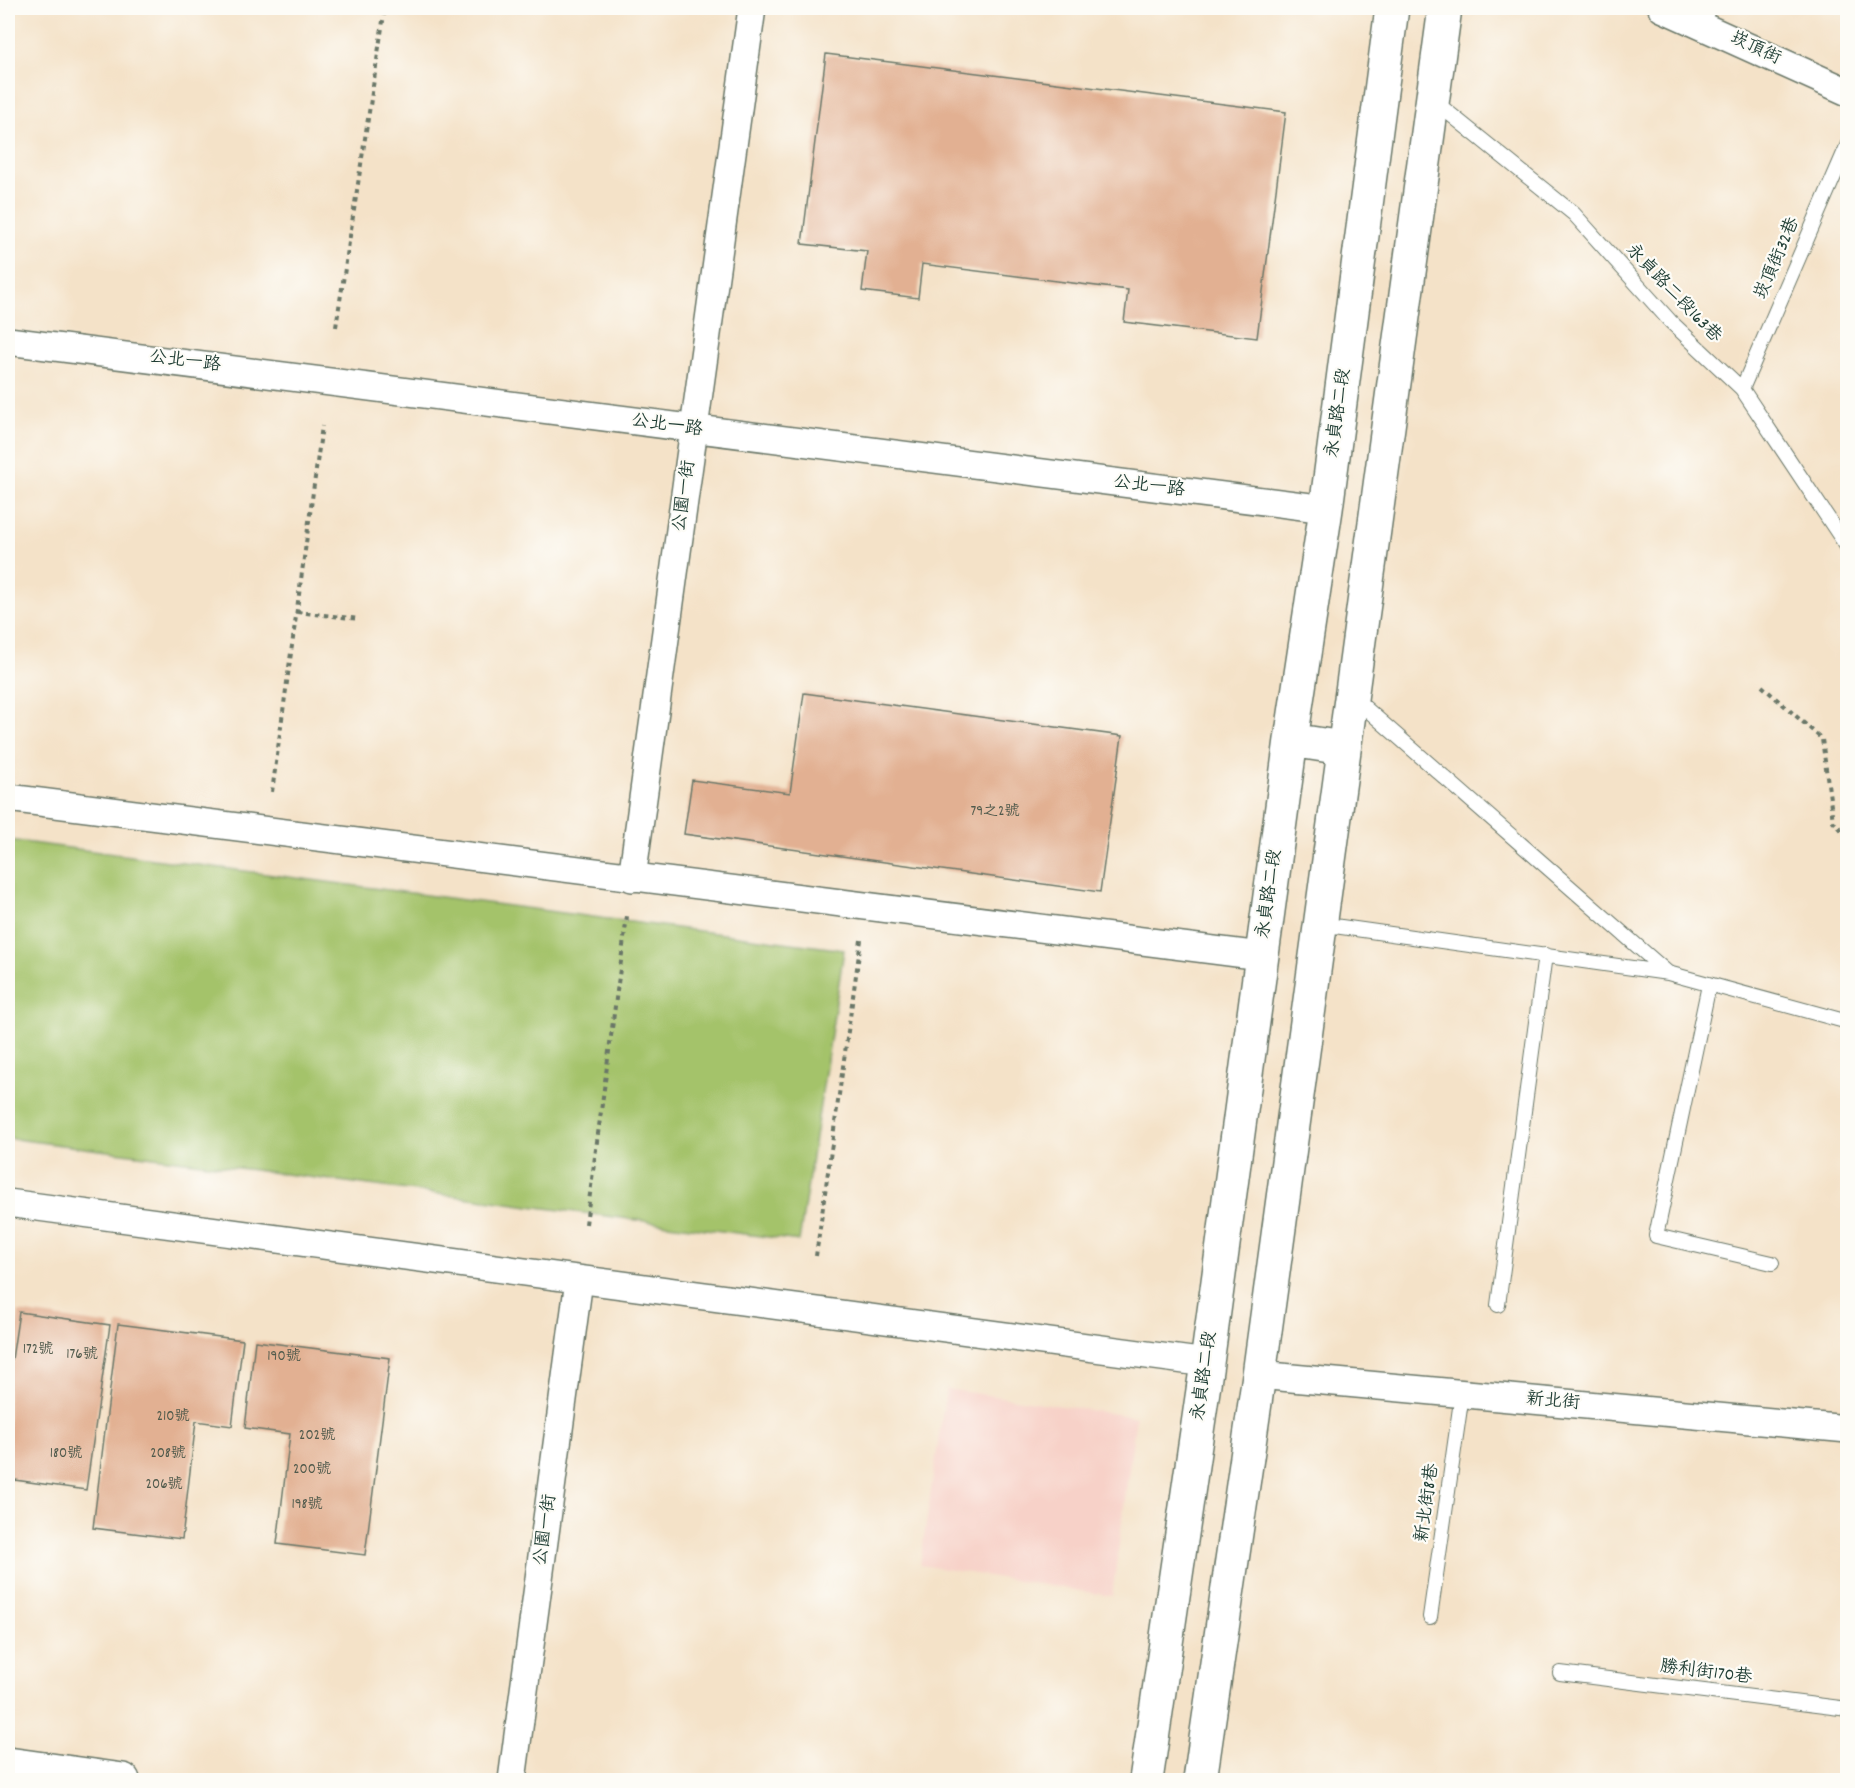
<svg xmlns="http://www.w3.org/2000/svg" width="1855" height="1788" viewBox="0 0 1855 1788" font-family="Dekko,'LXGW WenKai TC',sans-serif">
	<rect width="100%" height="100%" fill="#fdfcf7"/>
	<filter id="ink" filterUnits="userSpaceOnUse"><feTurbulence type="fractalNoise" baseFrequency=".0167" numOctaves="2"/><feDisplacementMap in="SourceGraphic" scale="12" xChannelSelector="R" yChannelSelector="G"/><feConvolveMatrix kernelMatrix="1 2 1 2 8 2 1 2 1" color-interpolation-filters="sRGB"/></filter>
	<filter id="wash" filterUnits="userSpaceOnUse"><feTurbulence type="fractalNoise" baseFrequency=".008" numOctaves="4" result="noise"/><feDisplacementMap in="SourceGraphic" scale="24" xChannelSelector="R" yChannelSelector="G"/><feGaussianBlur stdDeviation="1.35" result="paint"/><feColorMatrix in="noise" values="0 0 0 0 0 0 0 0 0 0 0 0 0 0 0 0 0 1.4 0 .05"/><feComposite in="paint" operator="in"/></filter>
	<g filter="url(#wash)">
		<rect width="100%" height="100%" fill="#f4e2c8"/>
		<path fill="#f7d1c8" d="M946 1389 1136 1417 1112 1596 920 1565Z"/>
		<path fill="#a4c36b" stroke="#628050" stroke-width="1.5" d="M8 840 844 950 799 1241 8 1138Z"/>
		<g id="blocks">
			<path fill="#e2b092" d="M826 54 1286 112 1257 338 1124 322 1128 290 922 264 918 298 862 291 867 251 802 244Z
				M804 693 1122 736 1100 892 684 834 692 780 790 793Z
				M19 1312 110 1325 86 1490 8 1479V1358L12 1359Z
				M118 1324 243 1340 232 1426 196 1421 182 1539 93 1528Z
				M255 1341 390 1358 365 1555 277 1544 290 1434 245 1428Z"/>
		</g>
	</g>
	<g filter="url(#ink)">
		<use href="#blocks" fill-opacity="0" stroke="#6a7768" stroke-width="1.5"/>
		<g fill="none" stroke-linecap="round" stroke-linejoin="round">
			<defs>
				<path id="service" d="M1701 24 1709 8
					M1434 101 1574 214 1670 321 1742 389 1848 548
					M1742 389 1848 144
					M1354 698 1668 973
					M1320 924 1668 973 1848 1022
					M1709 985 1656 1236 1772 1263
					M1498 1305 1545 955
					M1430 1617 1462 1394
					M1560 1673 1848 1709"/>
				<path id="minor" d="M1662 8 1848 92
					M8 341 1326 509
					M8 798 1261 956
					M632 878 752 8
					M8 1203 1207 1363
					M1259 1375 1848 1429
					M512 1780 579 1280"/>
				<path id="tertiary" d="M8 1764 123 1780"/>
				<path id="primary" d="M1291 740 1343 748
					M1146 1780 1207 1363 1291 740 1326 509 1392 8
					M1200 1780 1259 1375 1445 8"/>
			</defs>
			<use href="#service" stroke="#6a7768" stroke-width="16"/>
			<use href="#minor" stroke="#6a7768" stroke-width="30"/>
			<use href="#tertiary" stroke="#6a7768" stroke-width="36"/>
			<use href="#primary" stroke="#6a7768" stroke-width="36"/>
			<path stroke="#6a7768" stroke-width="4" stroke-dasharray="4.5 4.5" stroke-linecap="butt" d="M336 327 385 8
				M297 612 359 619
				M1762 686 1822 739 1833 821 1848 837
				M272 792 322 426
				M586 1224 627 916
				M816 1256 861 940"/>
			<use href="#service" stroke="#fff" stroke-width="14"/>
			<use href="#minor" stroke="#fff" stroke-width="27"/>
			<use href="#tertiary" stroke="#fff" stroke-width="33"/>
			<use href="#primary" stroke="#fff" stroke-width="33"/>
		</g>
	</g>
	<g text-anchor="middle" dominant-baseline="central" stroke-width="4.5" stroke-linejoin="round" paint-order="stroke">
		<g font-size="15" fill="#505a4c">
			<text x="995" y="812">79之2號</text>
			<text x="38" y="1350">172號</text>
			<text x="82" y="1355">176號</text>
			<text x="284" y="1357">190號</text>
			<text x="173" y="1417">210號</text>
			<text x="317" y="1436">202號</text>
			<text x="66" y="1454">180號</text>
			<text x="168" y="1454">208號</text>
			<text x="312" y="1470">200號</text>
			<text x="164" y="1485">206號</text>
			<text x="307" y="1505">198號</text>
		</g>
		<g font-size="18" fill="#1f3d34" stroke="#fdfcf7">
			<text transform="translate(1755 49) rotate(25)">崁頂街</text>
			<text transform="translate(1778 259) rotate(-67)">崁頂街32巷</text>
			<text transform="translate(1673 294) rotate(46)">永貞路二段163巷</text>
			<text transform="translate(185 362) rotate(7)">公北一路</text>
			<text transform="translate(1339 413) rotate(-82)">永貞路二段</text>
			<text transform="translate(667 426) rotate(8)">公北一路</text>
			<text transform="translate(1149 487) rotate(7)">公北一路</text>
			<text transform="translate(685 496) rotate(-82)">公園一街</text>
			<text transform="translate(1270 894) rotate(-82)">永貞路二段</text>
			<text transform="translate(1205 1376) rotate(-82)">永貞路二段</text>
			<text transform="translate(1553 1402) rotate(5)">新北街</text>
			<text transform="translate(1428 1503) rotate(-82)">新北街8巷</text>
			<text transform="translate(546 1530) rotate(-82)">公園一街</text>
			<text transform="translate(1706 1673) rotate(7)">勝利街170巷</text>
		</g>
	</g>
	<rect width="1855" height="1788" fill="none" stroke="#fdfcf7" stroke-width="30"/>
</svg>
